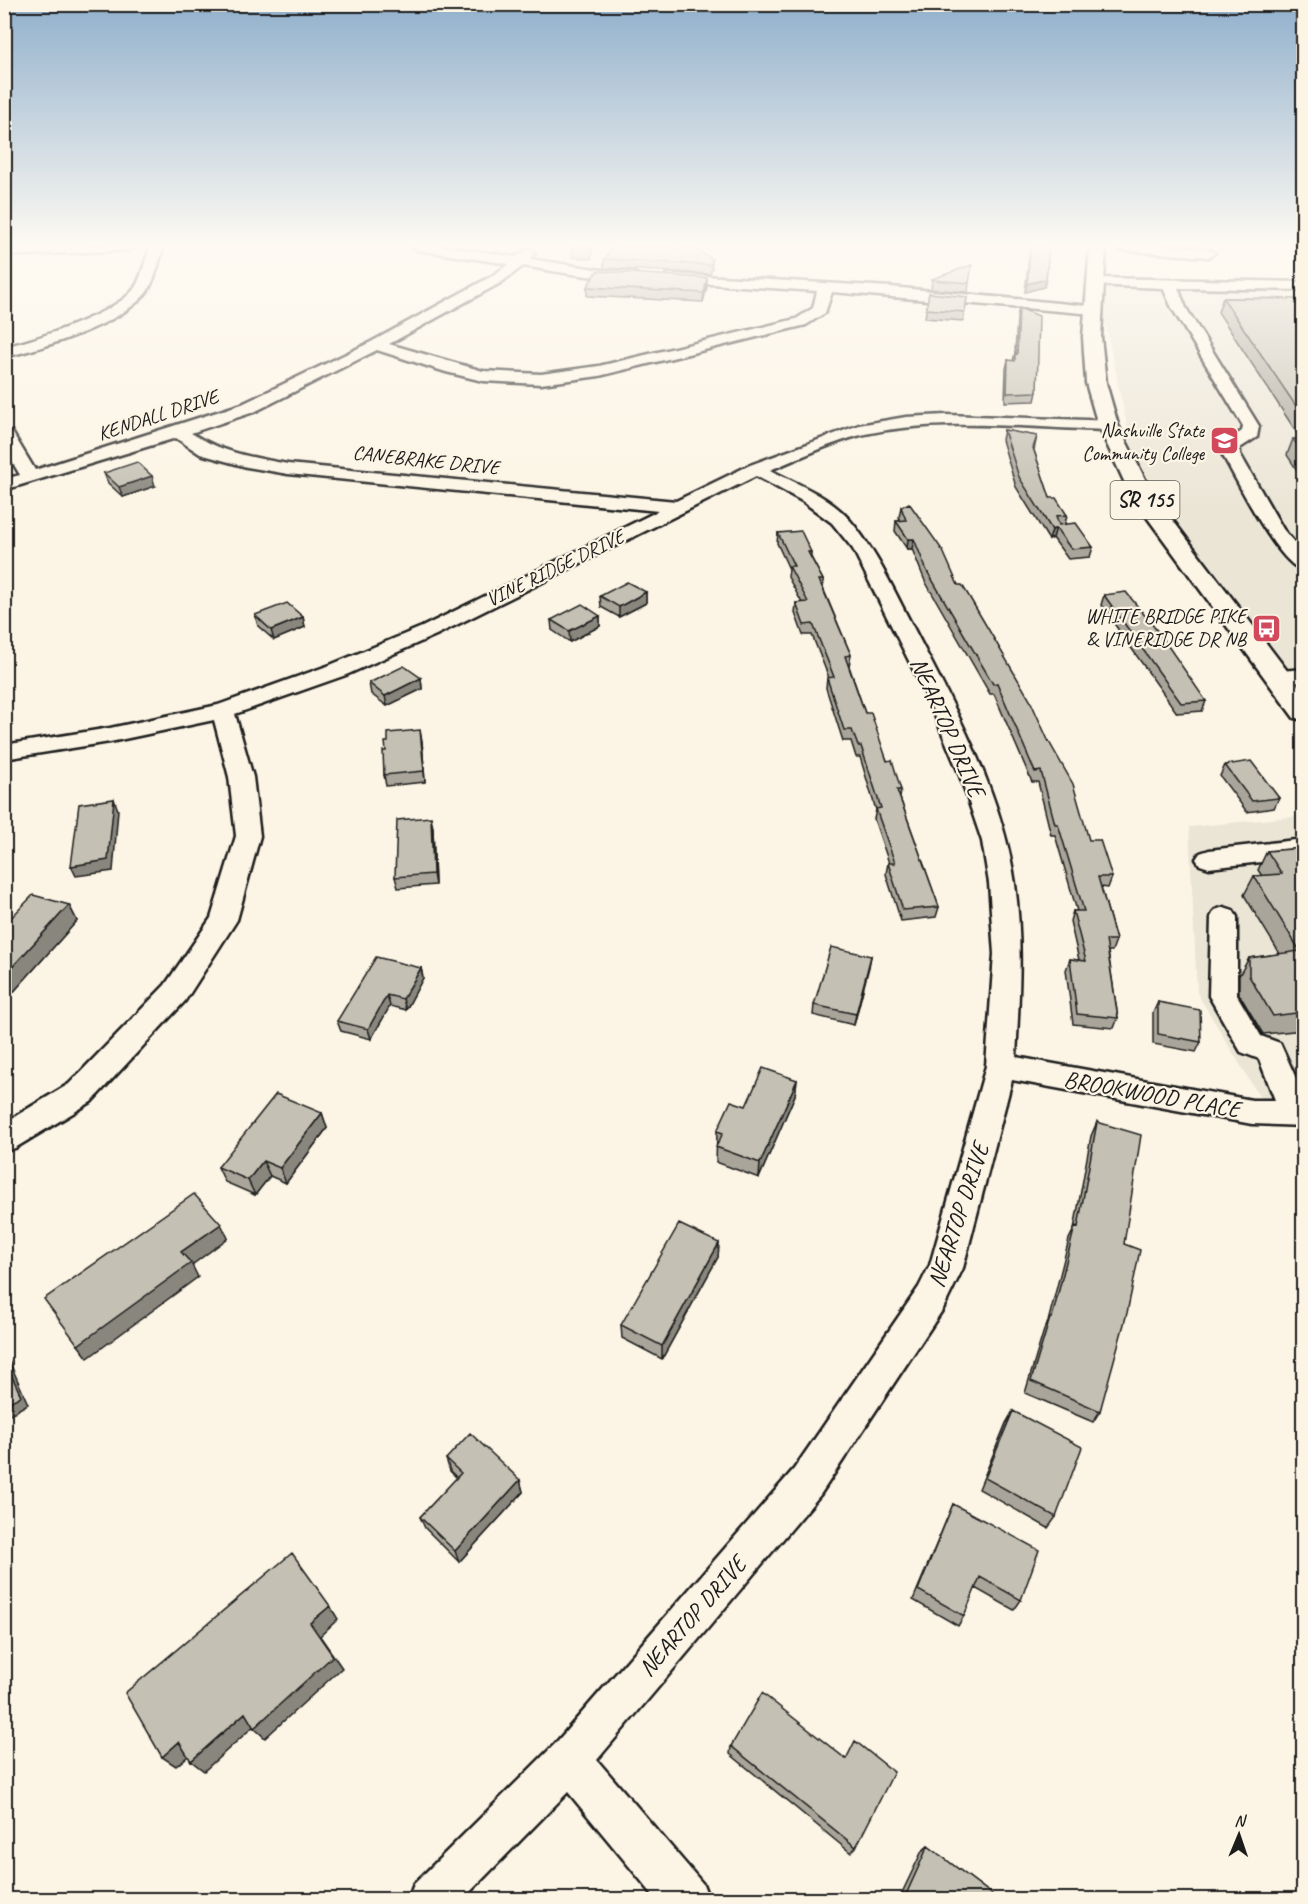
<svg xmlns="http://www.w3.org/2000/svg" width="1308" height="1904" viewBox="0 0 1308 1904" font-family="Caveat,sans-serif">
	<rect width="100%" height="100%" fill="#fcf5e5"/>
	<filter id="ink" filterUnits="userSpaceOnUse"><feTurbulence type="fractalNoise" baseFrequency=".0167" numOctaves="2"/><feDisplacementMap in="SourceGraphic" scale="12" xChannelSelector="R" yChannelSelector="G"/><feConvolveMatrix kernelMatrix="1 2 1 2 8 2 1 2 1" color-interpolation-filters="sRGB"/></filter>
	<g filter="url(#ink)">
		<path fill="#ebe5d6" d="M1097 282 1303 286V686L1141 494Z
			M1303 816V1099L1262 1101 1197 993 1189 827Z"/>
		<g fill="none" stroke-linecap="round" stroke-linejoin="round">
			<defs>
				<path id="minor" d="M52 246H136L129 250 4 256V248Z
					M151 246H164C159 260 155 282 146 293 120 325 44 348 4 357V347C35 340 115 314 134 289 142 278 145 259 151 246Z
					M410 246H441L516 257 528 249 535 253 530 259 602 270 633 272 640 276C630 286 542 269 523 266L502 282 389 344 483 371 541 374 599 366 796 319 813 308 817 291 666 281 664 278 666 275 671 274 891 287 1099 307 1101 310 1094 314 832 292 825 313 806 325 599 376 541 384 483 381 446 372 377 350 254 412 191 433C223 453 251 457 288 464L676 501 750 465 859 425 906 417 946 415 1114 421 1116 425 1114 429 1108 430C1028 428 944 417 865 434 834 441 800 458 770 470 796 483 828 496 848 518 876 550 893 589 913 627 954 706 1003 795 1015 884 1023 942 1019 999 1016 1057L1252 1100H1275L1259 1059 1241 1052 1209 996 1211 917 1215 910 1224 907 1233 910 1237 917V995L1261 1036 1280 1043 1304 1096V1126L1252 1124 1012 1080 963 1268 943 1309 820 1495 597 1760 703 1884 709 1900H657L568 1792 462 1900H408L414 1884 554 1745 794 1469 919 1287 930 1265 986 1066 994 954 989 883 982 841 959 773 928 699 853 549 832 523 802 501 756 476 436 635 346 675 235 714 253 777 260 836 237 920 185 1001 91 1102 15 1148 4 1152V1123L69 1084 165 985 211 918 236 836 229 777 214 720 110 742 4 759V745L110 728 218 705 330 665 422 627 658 511 288 474 247 467 200 454 176 438 4 490V479L20 475 4 448V431L12 432 35 470 242 404 371 342 492 276 509 264 417 250Z
					M1112 246C1128 245 1205 244 1215 253L1208 257 1119 250Z
					M1097 278 1304 282V290L1178 288 1186 308 1259 426 1257 437 1240 448V454L1283 529 1304 554V571C1277 564 1237 479 1222 454L1226 442 1242 431 1243 426 1172 308 1163 288 1092 285 1090 282 1092 279Z
					M1304 669V682L1277 684 1269 682 1266 677 1269 672Z
					M1304 839V857L1209 868 1200 865 1196 859 1200 853 1209 850Z"/>
				<path id="major" d="M1090 246H1106L1101 337 1106 383 1118 425 1152 493 1304 693V720L1294 718 1130 494 1098 425 1086 383 1083 337Z"/>
			</defs>
			<use href="#minor" stroke="#1c1c1c" stroke-width="5"/>
			<use href="#major" stroke="#1c1c1c" stroke-width="5"/>
			<use href="#minor" fill="#fcf5e5" fill-rule="evenodd"/>
			<use href="#major" fill="#fcf5e5" fill-rule="evenodd"/>
		</g>
		<path fill="#a9a59a" stroke="#1c1c1c" stroke-width="1.5" d="M593 246 591 259 572 257V248Z
			M1030 246H1049L1046 279 1044 287 1025 292Z
			M604 259H712V268L710 274 604 268Z
			M932 279 969 283 968 292 931 289Z
			M587 287H707L703 302 587 296Z
			M929 293 967 297 963 321 925 318Z
			M1223 298 1304 299V481L1287 455 1293 439H1301L1218 312Z
			M1019 308 1037 392 1035 401 1005 402 1006 369 1008 360 1013 361 1015 353 1017 317Z
			M1004 430 1037 436 1034 450 1050 498 1067 515 1065 524 1093 547 1090 557 1068 559 1053 538 1049 540 1016 487 1002 440Z
			M104 473 155 486 123 497 108 483Z
			M901 507 958 585 1089 840 1112 877 1108 888 1101 887 1116 940 1112 951H1108L1118 1018 1114 1028 1073 1024 1066 970 1070 959 1079 960 1070 921 1073 911H1077L1055 835H1051L1038 782H1032L994 694H990L925 581 912 549H907L895 531 896 521 900 520 899 517Z
			M778 533 811 552V557L823 580V588L851 655 849 666 865 713 901 790 900 798 939 907 936 917 901 921 886 874 888 863H889L874 819 876 810 860 757H856L851 741H843L826 688 827 678H829L812 635H803L795 613 796 603H802L788 577 789 569 777 543Z
			M646 592V603L619 617 601 607 600 596Z
			M1104 595 1206 701 1202 711 1177 713 1101 605Z
			M255 615 303 617 305 627 274 640 258 626Z
			M600 616V626L570 642 552 630 551 620Z
			M421 678 422 689 387 706 371 694 369 683Z
			M422 741 425 782 386 786 384 775 386 751 388 742Z
			M1225 765 1279 798 1274 808 1247 812 1220 776Z
			M433 828 435 885 398 888 395 877Z
			M1304 848V1030L1263 1034 1239 994V976L1249 958 1280 954 1244 895 1254 876H1262L1258 870 1267 851Z
			M69 905 77 921 9 997 4 996V925Z
			M871 956 854 1025 813 1015 814 1005Z
			M421 968 423 978 406 1010 390 1006 371 1039 341 1031 337 1021Z
			M1158 1002 1201 1042 1196 1052 1153 1044V1013Z
			M797 1080 795 1095 759 1178 716 1162 717 1131Z
			M322 1113 327 1128 286 1183 270 1176 255 1195 225 1182 218 1167Z
			M1097 1122 1124 1244 1100 1411 1093 1422 1025 1393 1044 1330 1048 1322 1069 1239 1074 1229 1091 1136Z
			M719 1243 718 1257 662 1359 622 1338 621 1325Z
			M1013 1411 1056 1517 1048 1528 979 1489 1006 1423Z
			M446 1459 520 1480 523 1492 459 1562 425 1528 420 1517 457 1478 450 1471Z
			M953 1504 1021 1600 1014 1610 975 1588 964 1616 958 1626 913 1600Z
			M731 1746 845 1759 856 1847 851 1853 730 1754Z
			M928 1846 998 1899H899L922 1851Z"/>
		<path fill="#89867d" stroke="#1c1c1c" stroke-width="1.5" d="M592 246H593L591 259V250Z
			M707 278V287L703 302 704 293Z
			M1046 279 1044 287 1025 292 1027 284Z
			M152 476 155 486 123 497 119 487Z
			M1056 528 1053 538 1049 540 1052 530Z
			M908 539H914L912 549H907Z
			M646 592V603L619 617V607Z
			M600 616V626L570 642 569 631Z
			M303 617 305 627 274 640 271 630Z
			M421 678 422 689 387 706 385 696Z
			M420 730 422 741 425 782 424 771Z
			M114 799 118 810 113 871 76 876 71 866Z
			M431 817 433 828 435 885 433 874Z
			M69 905 77 921 9 997 4 989V976Z
			M871 956 869 967 854 1025 856 1014Z
			M421 968 423 978 406 1010 403 999Z
			M387 995 390 1006 371 1039 368 1029Z
			M797 1080 795 1095 759 1178 760 1163Z
			M322 1113 327 1128 286 1183 280 1168Z
			M263 1161 270 1176 255 1195 248 1180Z
			M221 1224 228 1238 192 1265 198 1277 88 1358 78 1345 181 1252Z
			M719 1243 718 1257 662 1359V1346Z
			M4 1356 9 1361 28 1404 4 1418Z
			M520 1480 523 1492 459 1562 455 1551Z
			M330 1606 338 1619 320 1636 342 1668 265 1738 254 1728 310 1623Z
			M245 1713 256 1724 204 1771 191 1761Z
			M179 1742 193 1752 176 1766 162 1757Z"/>
		<path fill="#c4c0b3" stroke="#1c1c1c" stroke-width="1.5" d="M572 246H592L591 250 572 248Z
			M613 246 695 249 712 259 710 265 604 259Z
			M1031 246H1049L1046 279 1027 284Z
			M972 265 969 283 932 280V279Z
			M597 271 707 278 704 293 587 287Z
			M929 293 967 297 965 312 926 309Z
			M1223 298 1304 299V418Z
			M1019 308 1039 316 1037 392 1007 393 1008 360 1015 361V353L1017 354Z
			M1004 430 1037 436 1033 448 1050 498H1056L1067 515 1056 516 1059 525 1076 523 1093 547 1071 549 1056 528 1052 530 1019 477Z
			M1293 439H1304V455Z
			M137 462 152 476 119 487 104 473Z
			M909 503 943 551 958 585H962L967 593 1030 700 1048 740 1073 784 1089 840H1100L1112 877H1098L1116 940H1106L1118 1018 1077 1014 1070 959 1086 961 1073 911H1084L1058 824H1055L1041 771 1035 772 997 683 993 684 927 571 914 539H908L896 521 906 520 901 507Z
			M801 531 811 552H808L823 580H819L851 655 845 656 865 713H871L887 761 892 760 901 790H897L939 907 903 910 888 863H895L876 809 881 808 861 746H858L852 730H844L827 678 834 677 813 624 804 625 796 603 808 602 789 566H794L778 533Z
			M627 582 646 592 619 607 600 596Z
			M1126 592 1159 633 1206 701 1181 703 1104 595Z
			M287 603 303 617 271 630 255 615Z
			M582 604 600 616 569 631 551 620Z
			M404 666 421 678 385 696 369 683Z
			M420 730 424 771 384 775 383 751H386L385 742H388V733Z
			M1251 761 1279 798 1252 801 1225 765Z
			M114 799 108 860 71 866 79 804Z
			M431 817 433 874 395 877 397 820Z
			M1304 848V1012L1273 1016 1249 976V958L1300 951 1254 876 1282 874 1267 851Z
			M33 895 69 905 4 976V925Z
			M831 947 871 956 856 1014 814 1005Z
			M376 957 421 968 403 999 387 995 368 1029 337 1021Z
			M1158 1002 1200 1010 1201 1042 1158 1034Z
			M763 1068 797 1080 760 1163 716 1147 723 1133 717 1131 731 1101 746 1106Z
			M276 1094 322 1113 280 1168 263 1161 248 1180 218 1167Z
			M1097 1122 1141 1135 1124 1244 1140 1250 1127 1313 1100 1411 1031 1381 1050 1318H1052L1075 1226 1078 1227Z
			M194 1194 221 1224 181 1252 191 1263 78 1345 44 1299Z
			M679 1224 719 1243 662 1346 621 1325Z
			M4 1359 21 1396 4 1405Z
			M1013 1411 1082 1447 1056 1517 985 1478Z
			M470 1433 520 1480 455 1551 420 1517 461 1473 446 1459Z
			M953 1504 1039 1550 1021 1600 980 1577 964 1616 918 1590Z
			M292 1553 330 1606 310 1623 333 1656 254 1728 245 1713 191 1761 179 1742 162 1757 125 1693Z
			M762 1693 846 1759 855 1741 894 1772 856 1847 731 1746Z
			M928 1846 998 1899H904Z"/>
	</g>
	<linearGradient id="sky" x2="0" y2="1"><stop stop-color="#91b0cc"/><stop offset="0.48" stop-color="#fefaf3"/><stop offset="1" stop-color="#fefaf3" stop-opacity="0"/></linearGradient>
	<rect width="1308" height="512" fill="url(#sky)"/>
	<defs>
		<symbol id="university-square" viewBox="-11 -11 22 22"><rect x="-9" y="-9" width="18" height="18" rx="4" fill="#d1495b" stroke="#fcf5e5"/><path d="M0-5L7-2L0 1L-7-2ZM-4 1L0 2.5L4 1V4Q0 6-4 4Z" fill="#fff"/></symbol>
		<symbol id="bus-square" viewBox="-11 -11 22 22"><rect x="-9" y="-9" width="18" height="18" rx="4" fill="#d1495b" stroke="#fcf5e5"/><path d="M-5-6H5V4H4V6H2V4H-2V6H-4V4H-5ZM-3.5-4V0h7V-4ZM-3.5 1.2v1.5H-2V1.2ZM2 1.2v1.5H3.5V1.2Z" fill="#fff"/></symbol>
	</defs>
	<g fill-rule="evenodd">
		<use href="#university-square" x="1208" y="424" width="33" height="33"/>
		<use href="#bus-square" x="1250" y="612" width="33" height="33"/>
	</g>
	<g text-anchor="middle" dominant-baseline="central" stroke-width="4.5" stroke-linejoin="round" paint-order="stroke">
		<g font-size="20" fill="#1c1c1c" stroke="#fcf5e5">
			<text transform="translate(158 415) rotate(-18)">KENDALL DRIVE</text>
			<text transform="translate(426 460) rotate(6)">CANEBRAKE DRIVE</text>
			<text transform="translate(555 568) rotate(-26)">VINE RIDGE DRIVE</text>
		</g>
		<g font-size="20" fill="#1c1c1c" stroke="#fcf5e5" text-anchor="end">
			<text x="1204" y="430">Nashville State<tspan x="1204" dy="23">Community College</tspan></text>
			<text x="1246" y="616">WHITE BRIDGE PIKE<tspan x="1246" dy="23">&amp; VINERIDGE DR NB</tspan></text>
		</g>
		<rect fill="#fcf5e5" stroke="#5f5d58" stroke-width="1.5" x="1110.5" y="481" width="69" height="38" rx="4.5"/>
		<g font-size="22" font-weight="bold" fill="#1c1c1c">
			<text x="1145" y="500">SR 155</text>
		</g>
		<g font-size="24" fill="#1c1c1c" stroke="#fcf5e5">
			<text transform="translate(948 727) rotate(66)">NEARTOP DRIVE</text>
			<text transform="translate(1152 1094) rotate(10)">BROOKWOOD PLACE</text>
			<text transform="translate(958 1215) rotate(-72)">NEARTOP DRIVE</text>
			<text transform="translate(692 1616) rotate(-49)">NEARTOP DRIVE</text>
		</g>
	</g>
	<rect width="1308" height="1904" fill="none" stroke="#fcf5e5" stroke-width="24"/>
	<rect x="12" y="12" width="1284" height="1880" fill="none" stroke="#1c1c1c" stroke-width="2" filter="url(#ink)"/>
	<g transform="translate(1239 1835) rotate(2)" stroke="#fcf5e5" stroke-width="4.5" paint-order="stroke">
	<path d="M0-4.5L10 22L0 15L-10 22Z" fill="#1c1c1c"/>
	<text y="-9" font-size="16" font-weight="bold" text-anchor="middle" fill="#1c1c1c">N</text>
	</g>
</svg>
